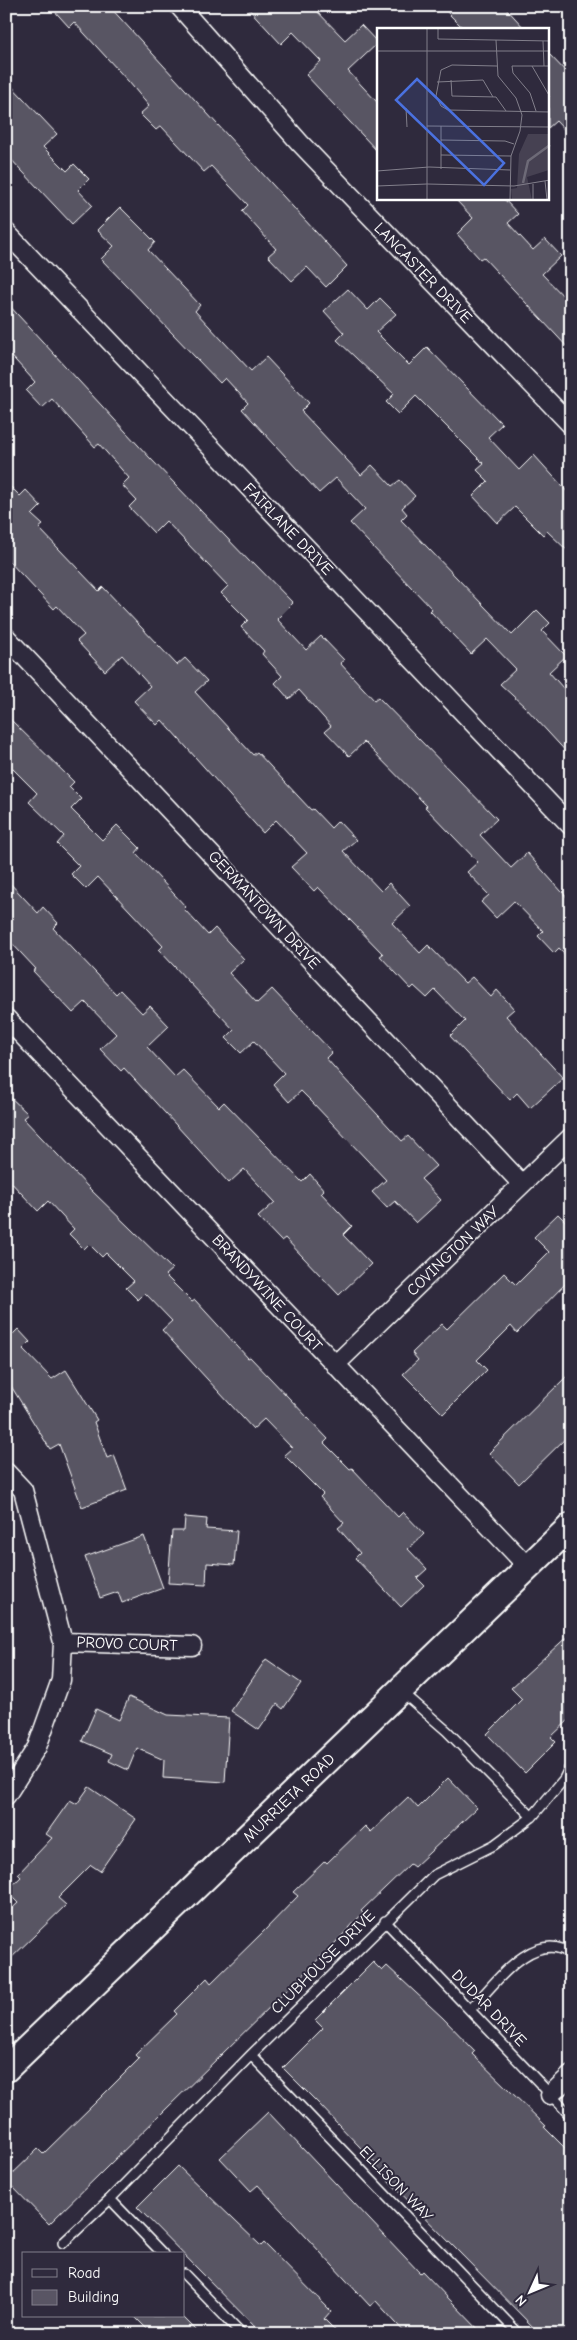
<svg xmlns="http://www.w3.org/2000/svg" width="577" height="2340" viewBox="0 0 577 2340" font-family="'Comic Neue',sans-serif">
	<rect width="100%" height="100%" fill="#2f2a3d"/>
	<filter id="ink" filterUnits="userSpaceOnUse"><feTurbulence type="fractalNoise" baseFrequency=".02" numOctaves="2"/><feDisplacementMap in="SourceGraphic" scale="10" xChannelSelector="R" yChannelSelector="G"/><feConvolveMatrix kernelMatrix="1 2 1 2 8 2 1 2 1" color-interpolation-filters="sRGB"/></filter>
	<g filter="url(#ink)">
		<path fill="#595564" stroke="#fff" d="M50 6H109L347 266 326 287 307 267 292 281 268 256 276 249 242 211 248 205 211 166 204 172 161 126 156 130 140 114 149 106 129 82 74 22 69 27Z
			M246 6H312L345 40 361 25 378 43 348 71 378 103V152L306 75 321 61 293 32 281 44Z
			M441 6H504L525 29H464Z
			M548 53 571 77V137L556 121 548 128Z
			M6 80 57 134 43 147 67 171 74 164 89 179 78 190 92 205 72 224 6 154Z
			M455 199H504L518 214 508 223 533 250 545 239 561 256 542 274 571 304V351L483 257 480 259 457 234 473 218Z
			M120 207 155 242 148 250 200 305 195 311 251 371 266 357 309 403 301 411 361 475 372 465 392 486 400 480 415 496 402 508 407 514 401 520 512 635 537 610 550 623 542 631 566 656 549 672 571 697V757L525 707 500 684 516 669 487 639 471 654 430 611 432 609 350 523 365 509 336 478 319 493 242 409 248 403 225 378 220 383 101 259 114 246 97 230Z
			M348 289 368 310 380 298 396 314 376 332 409 365 427 347 502 424 488 437 519 470 534 455 571 496V554L547 531 543 535 515 507 498 523 473 496 488 481 477 470 484 464 416 396 398 414 386 402 394 394 337 340 344 333 324 311Z
			M6 302 150 458 251 563 253 562 293 603 277 619 306 650 321 636 344 660 340 663 374 700 378 697 497 819 480 835 511 868 527 853 571 902V961L559 948 554 953 538 936 543 931 514 901 496 918 481 902 489 895 467 872 478 862 425 807 427 806 364 742 349 756 325 731 331 726 299 690 289 699 275 683 282 676 262 654 264 651 241 627 248 620 221 593 228 586 166 521 154 533 129 507 136 500 122 485 129 478 99 444 95 447 52 399 42 408 26 391 35 382 6 350Z
			M6 482 20 496 26 490 41 506 32 515 43 525 39 528 99 591 103 587 177 665 185 658 207 681 195 692 253 755 257 752 311 810 313 809 331 828 338 821 356 840 343 851 381 891 389 883 410 906 392 923 420 953 428 945 465 983 472 977 491 997 497 990 514 1009 506 1016 563 1078 530 1108 517 1093 510 1100 450 1036 465 1021 435 990 427 998 414 986 411 989 380 956 383 954 318 887 314 891 291 867 307 853 276 820 263 833 162 720 157 725 134 701 150 686 122 655 105 671 77 641 84 635 57 606 54 609 6 558Z
			M6 715 74 782 69 787 81 799 71 809 102 840 117 825 140 848 136 853 186 907 184 909 208 935 215 928 244 959 229 973 257 1003 272 989 332 1052 326 1058 341 1075 402 1141 408 1136 436 1166 421 1179 441 1200 416 1223 395 1201 387 1208 372 1192 386 1180 312 1102 301 1091 289 1102 273 1084 284 1073 254 1041 241 1053 226 1038 234 1030 159 950 163 946 98 877 86 889 71 874 79 866 57 844 64 836 29 802 37 793 6 762Z
			M6 879 38 913 43 907 58 923 53 928 116 994 120 990 142 1013 150 1006 169 1026 147 1047 175 1077 183 1070 219 1107 224 1102 302 1182 310 1174 324 1190 321 1193 352 1226 343 1235 371 1264 339 1295 285 1238 281 1241 258 1217 275 1202 244 1169 229 1183 124 1068 121 1071 100 1049 116 1034 85 1002 73 1013 33 971 36 969 6 937Z
			M6 1093 28 1114 23 1118 90 1189 172 1269 165 1275 192 1302 195 1300 248 1358 250 1357 328 1439 324 1443 350 1469 352 1468 398 1517 403 1512 424 1534 408 1549 427 1569 417 1578 424 1585 401 1607 355 1558 360 1553 338 1528 344 1523 320 1497 323 1494 284 1455 292 1448 264 1419 253 1429 162 1330 172 1321 145 1293 138 1300 126 1288 134 1281 106 1253 102 1257 89 1244 84 1249 69 1234 74 1229 48 1201 38 1211 6 1177Z
			M558 1214 571 1227V1278L517 1333 511 1326 477 1360 487 1370 443 1414 403 1374 418 1360 412 1353 442 1324 447 1329 504 1273 516 1285 549 1252 534 1237Z
			M18 1329 30 1342 23 1349 52 1379 66 1370 97 1420 94 1422 107 1458 114 1455 127 1490 82 1507 59 1444 50 1449 6 1378V1331L11 1336Z
			M571 1372V1433L519 1484 489 1453Z
			M185 1517 207 1519 206 1529 237 1531 234 1565 207 1563 206 1585 168 1583 172 1531H184Z
			M144 1536 163 1588 122 1603 118 1592 100 1598 85 1557Z
			M571 1633V1718L551 1737 556 1742 525 1773 487 1734 522 1699 511 1688Z
			M266 1659 301 1683 283 1709 277 1704 259 1730 231 1711Z
			M129 1697 168 1715 229 1718 225 1782 163 1778 164 1760 137 1748 128 1770 109 1761 112 1754 82 1741 96 1709 119 1720Z
			M448 1778 477 1808 414 1867 410 1864 361 1911 363 1913 335 1943 49 2224 6 2180 38 2149 43 2154 96 2102 139 2059 135 2055 177 2014 174 2011 207 1978 211 1983 263 1932 298 1896 293 1892 325 1861 327 1863 365 1826 371 1832 408 1797 418 1808Z
			M89 1787 136 1819 100 1871 91 1865 58 1898 66 1905 6 1963V1914L18 1903 6 1891 21 1877 18 1874 52 1838 46 1834 70 1800 77 1804Z
			M373 1962 382 1971 387 1966 443 2018 475 2051 472 2054 546 2126 544 2127 571 2154V2334H540L376 2168 378 2166 319 2104 283 2068 323 2028 315 2020Z
			M268 2112 420 2273 422 2271 483 2334H406L376 2301 370 2306 258 2185 251 2191 220 2158Z
			M178 2166 261 2246 264 2243 331 2311 324 2319 339 2334H262L137 2207Z
			M134 2316H182L200 2334H152Z"/>
		<g fill="none" stroke-linecap="round" stroke-linejoin="round">
			<defs>
				<path id="lane" d="M401 1691 447 1731 532 1817
					M385 1921 571 2116
					M470 2010C493 1986 533 1927 571 1954
					M251 2055 519 2334
					M110 2199 163 2254
					M63 2243 110 2199 251 2055 434 1875 494 1845 532 1817 564 1779 571 1765
					M184 2274 242 2334"/>
				<path id="street" d="M179 6 300 143 571 425
					M6 232 571 826
					M6 637 522 1184
					M6 1018 528 1567
					M335 1365 571 1137
					M6 1472 23 1490 63 1642 61 1680 37 1747 6 1796
					M63 1642 192 1646
					M550 2095 571 2075"/>
				<path id="secondary" d="M6 2069 571 1526"/>
			</defs>
			<use href="#lane" stroke="#fff" stroke-width="12"/>
			<use href="#street" stroke="#fff" stroke-width="21"/>
			<use href="#secondary" stroke="#fff" stroke-width="29"/>
			<use href="#lane" stroke="#2f2a3d" stroke-width="9"/>
			<use href="#street" stroke="#2f2a3d" stroke-width="18"/>
			<use href="#secondary" stroke="#2f2a3d" stroke-width="25"/>
		</g>
	</g>
	<g text-anchor="middle" dominant-baseline="central" stroke-width="4" stroke-linejoin="round" paint-order="stroke">
		<g font-size="16" fill="#fff" stroke="#2f2a3d">
			<text transform="translate(423 273) rotate(46)">LANCASTER DRIVE</text>
			<text transform="translate(288 529) rotate(46)">FAIRLANE DRIVE</text>
			<text transform="translate(264 910) rotate(47)">GERMANTOWN DRIVE</text>
			<text transform="translate(453 1251) rotate(-44)">COVINGTON WAY</text>
			<text transform="translate(267 1293) rotate(47)">BRANDYWINE COURT</text>
			<text transform="translate(127 1644) rotate(2)">PROVO COURT</text>
			<text transform="translate(289 1798) rotate(-44)">MURRIETA ROAD</text>
			<text transform="translate(323 1962) rotate(-45)">CLUBHOUSE DRIVE</text>
			<text transform="translate(489 2008) rotate(46)">DUDAR DRIVE</text>
			<text transform="translate(396 2184) rotate(46)">ELLISON WAY</text>
		</g>
	</g>
	<g transform="translate(377 28)">
		<rect width="172" height="172" fill="#2f2a3d"/>
		<path d="M151 106H172V142L150 149 155 172H135L134 161 140 160 142 126Z" fill="#464152"/>
		<path fill="none" stroke="#6d6a77" stroke-width="2.5" d="M146 155 151 133 173 117"/>
		<path fill="none" stroke="#827f8b" stroke-width="1" d="M61 0V11L173 13M119 12 121 48 139 70 145 87 143 103 134 128 133 172M166 13 167 38M0 23H173M155 38 173 69M64 42 75 37 120 38M64 42 59 68 64 78M74 52 75 68 119 69 129 83M60 54 106 52 116 69M64 78 71 82 173 84M29 80 30 99M159 83 153 65 136 45 135 38H173M50 98 173 99M64 98V141M64 112 128 113 137 116M64 127 134 128M0 143 52 139 133 142M168 153 170 172M50 156 137 158 173 152M156 156V172M0 158 50 156M50 172V0"/>
		<path fill="#4a71e0" fill-opacity="0.15" stroke="#4a71e0" stroke-width="2.5" d="M40 51 127 135 107 157 19 72Z"/>
		<rect width="172" height="172" fill="none" stroke="#fff" stroke-width="2.5"/>
	</g>
	<rect width="577" height="2340" fill="none" stroke="#2f2a3d" stroke-width="25"/>
	<rect x="12" y="12" width="552" height="2315" fill="none" stroke="#fff" stroke-width="2" filter="url(#ink)"/>
	<rect x="22" y="2252" width="162" height="65" fill="#2f2a3d" stroke="#827f8b"/>
	<rect x="32" y="2269" width="25" height="8" fill="#2f2a3d" stroke="#827f8b"/>
	<text x="68" y="2278" font-size="15" fill="#ffffff">Road</text>
	<rect x="32" y="2290" width="25" height="15" fill="#595564" stroke="#827f8b"/>
	<text x="68" y="2302" font-size="15" fill="#ffffff">Building</text>
	<g transform="translate(530 2292) rotate(226)" stroke="#2f2a3d" stroke-width="4" paint-order="stroke">
	<path d="M0-4L9 19L0 12L-9 19Z" fill="#ffffff"/>
	<text y="-8" font-size="14" font-weight="bold" text-anchor="middle" fill="#ffffff">N</text>
	</g>
</svg>
